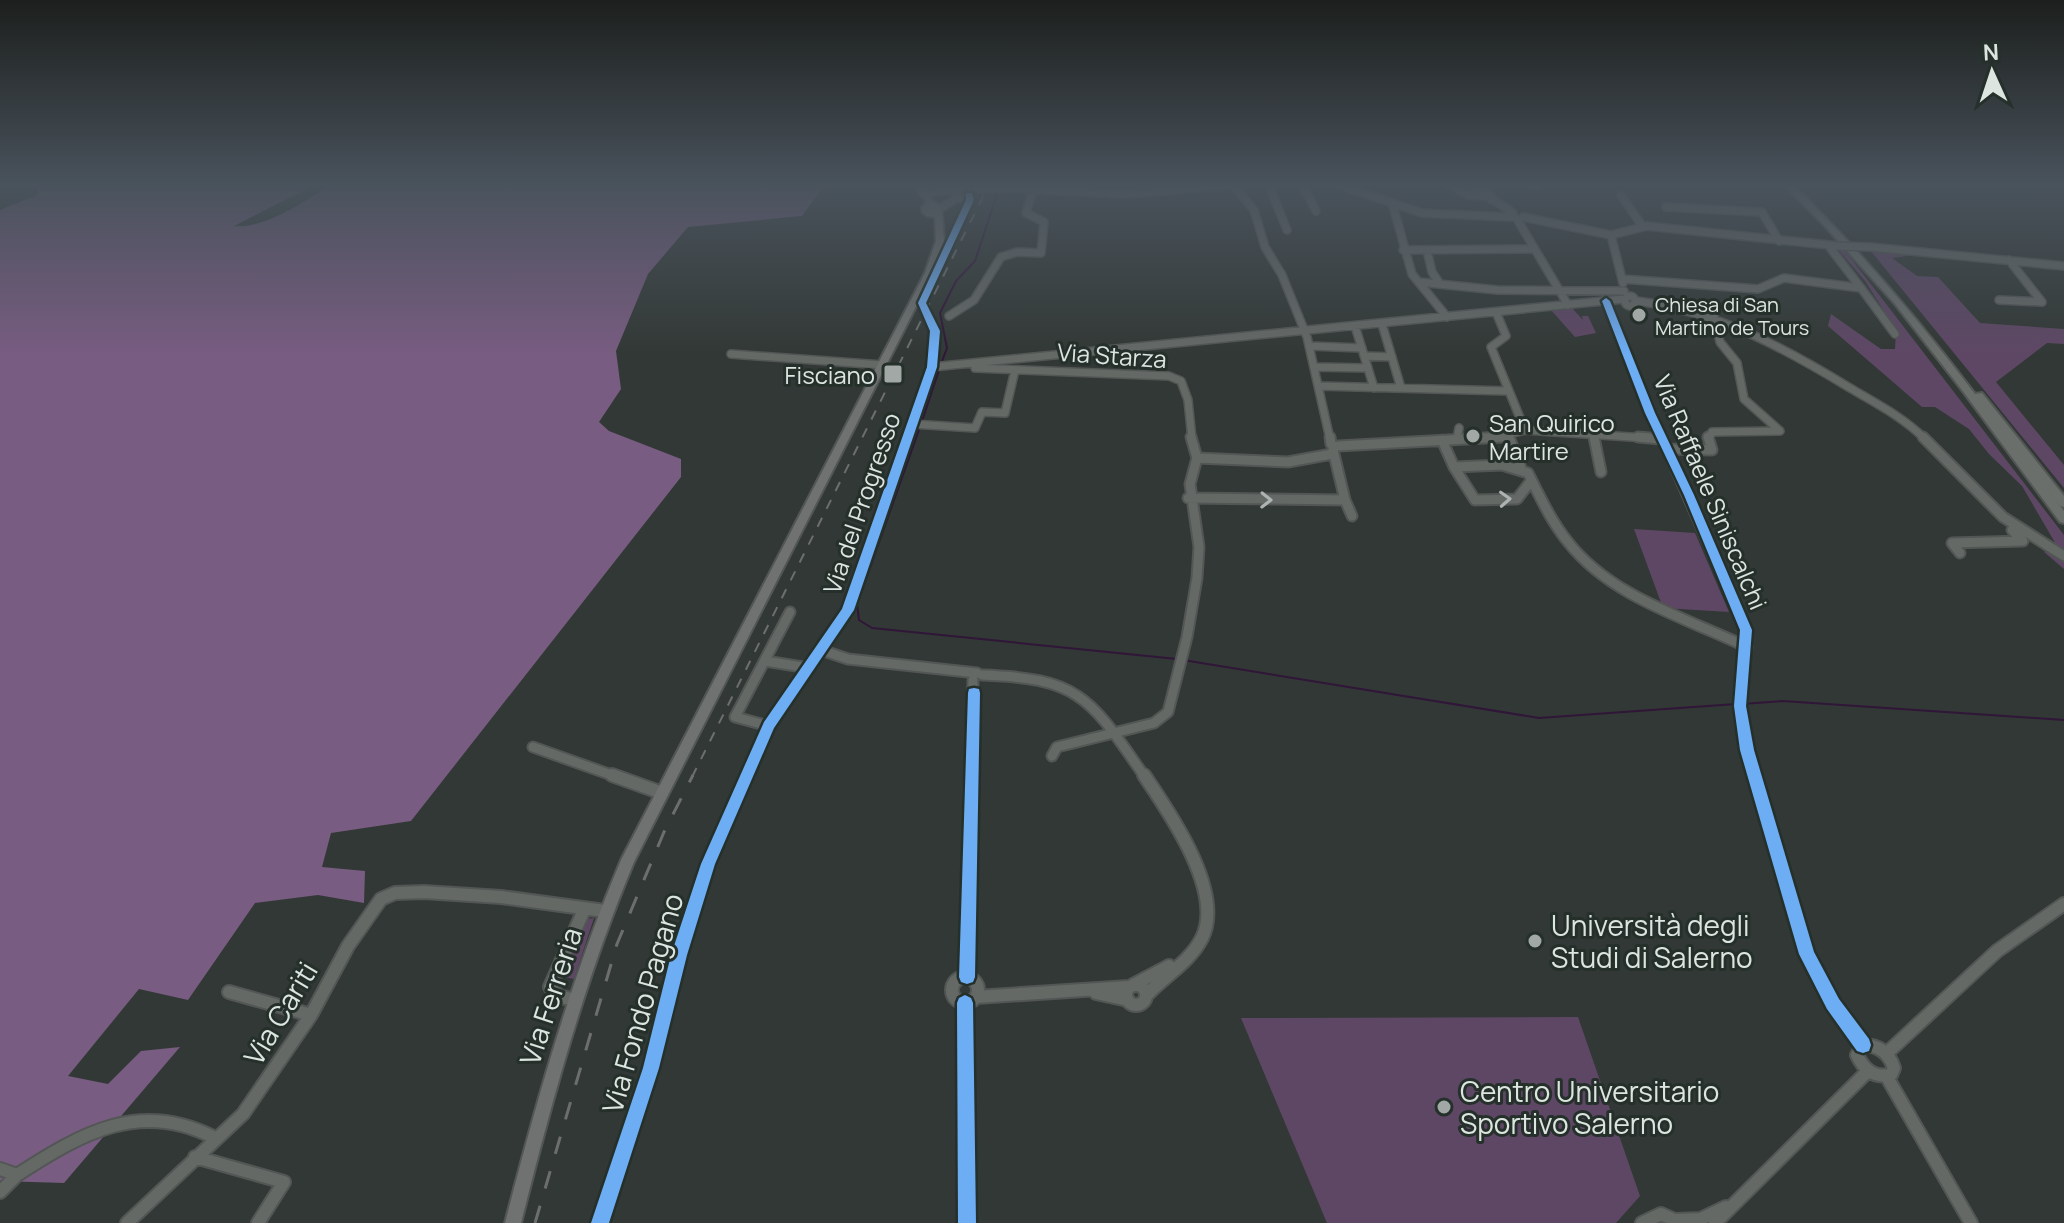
<svg xmlns="http://www.w3.org/2000/svg" width="2064" height="1223" viewBox="0 0 2064 1223" font-family="Manrope,sans-serif">
	<rect width="100%" height="100%" fill="#323835"/>
	<path fill="#5e4765" d="M1836 247 1843 248 2064 535V569L2044 552 2057 546 2022 486 1989 454 1969 429 1935 407H1922L1828 326 1831 314 1881 349H1895L1896 330 1865 281Z
		M1870 250 1915 255 1892 258 1917 276 1938 277 1980 323 2064 329V344L2047 343 1996 382 2064 465V488Z
		M1572 308 1583 320 1582 316H1588L1596 333 1575 337 1551 310Z
		M1634 529 1695 533 1729 612 1663 608Z
		M594 918 574 979 559 976 586 919Z
		M1578 1017 1640 1196 1616 1223H1327L1241 1018Z"/>
	<path fill="#785c81" d="M318 183 234 226C263 230 309 199 333 183H826L802 216 688 227 648 274 616 351 621 389 599 422 609 431 681 459V477L411 821 331 833 322 867 365 871 364 903 318 895 255 903 188 1000 139 989 68 1076 108 1084 141 1051 180 1047 64 1183 0 1181V210L37 195 38 189 0 183Z"/>
	<g fill="none" stroke-linecap="round" stroke-linejoin="round">
		<path stroke="#301638" stroke-width="2" d="M941 364 947 348 940 313 956 281 975 261 998 191
			M922 421 939 370
			M920 427 857 604 859 620 872 628 1177 659
			M1183 660 1539 718 1736 704
			M1742 704 1783 701 2064 720"/>
		<defs>
			<path id="minor-far2" d="M1268 183 1287 230
				M1302 183 1316 211
				M1334 183 1422 213 1511 217
				M1445 183 1469 195 1485 196
				M1469 183 1513 213
				M1514 183 1539 185
				M1234 186 1254 210 1265 247 1282 275 1307 337 1330 439
				M956.5 193a5.5 5.5 0 1 1 11 0a5.5 5.5 0 1 1-11 0Z
				M1006 188 1125 194 1255 183
				M922 193 958 190
				M1621 195 1643 227
				M1492 200 1489 187 1497 183
				M1393 206 1412 274 1447 317
				M1666 207 1762 212 1779 241
				M940 209 958 197
				M1523 217 1611 235 1647 226 1839 246
				M1517 219 1568 305
				M1611 235 1623 283
				M1870 247 2064 266
				M1403 250 1531 249
				M1427 250 1432 272 1440 284
				M1622 279 1758 289 1784 278 1861 288 1828 245
				M1419 282 1497 290 1624 291
				M1861 288 1895 334
				M1625 301a5 5 0 1 1 10 0a5 5 0 1 1-10 0Z
				M1999 300 2042 302 2009 260
				M1606 301 1663 439
				M1637 301C1718 312 1781 346 1850 388 1877 404 1903 417 1925 439
				M1496 312 1506 336 1491 347 1525 430
				M949 316 974 300 1001 257 1017 252 1041 253 1044 222 1026 213 1033 190
				M1382 324 1401 388
				M1355 326 1374 388
				M1310 346 1362 348
				M731 354 883 365
				M1364 356 1392 357
				M932 367 1624 299
				M1314 367 1368 368
				M975 368 1169 376 1181 381 1188 400 1192 439
				M1319 386 1508 391
				M912 424 975 428 982 412 1005 413 1015 370
				M1594 434V439
				M907 439 932 367 935 331 922 303 970 200 969 195
				M1457 439 1459 428
				M1488 439 1525 430 1661 439
				M1709 439 1712 432 1780 431 1744 399 1737 363 1720 342 1714 316"/>
			<path id="minor-far1" d="M1191 437 1197 458
				M1330 437 1331 444
				M1509 437 1521 468
				M1594 437 1601 472
				M1638 437 1661 439
				M1662 437 1746 630 1740 706 1755 777
				M1923 437 2003 517 2064 556
				M1442 440 1454 467 1502 465 1528 473C1540 497 1551 521 1568 542 1611 597 1686 618 1747 647
				M1338 446 1503 437
				M1667 449 1712 450 1708 437
				M1197 458 1288 462 1332 454
				M1454 467 1475 500 1517 499 1531 481
				M1188 498 1345 500 1333 450
				M1345 500 1352 516
				M1960 553 1952 543 2023 541 2012 530
				M821 650 848 659 977 673
				M765 661 809 668
				M982 675C1082 678 1091 700 1145 777
				M769 726 735 717 790 612
				M533 747 617 777
				M1052 756 1057 747 1154 723 1168 712 1187 637 1197 578 1199 547 1190 484 1197 458
				M746 777 769 726 848 610 908 437
				M971 777 973 680"/>
			<path id="minor" d="M612 775 662 793
				M1144 775C1169 812 1225 892 1202 938 1190 962 1163 977 1146 996
				M1754 775 1807 954 1833 1004 1863 1045
				M952 990a13 13 0 1 1 26 0a13 13 0 1 1-26 0Z
				M967 977 971 775
				M1133 985 1169 966
				M1126 995a10 10 0 1 1 20 0a10 10 0 1 1-20 0Z
				M229 992 311 1015
				M1096 993 1128 1000
				M976 997 1129 987
				M572 999 560 997 550 987 584 910
				M965 1003 967 1223
				M1863 1045C1879 1045 1889 1053 1894 1068L1891 1075C1874 1078 1864 1070 1857 1055Z
				M1887 1053 1997 951 2064 904
				M1887 1077 1971 1223
				M195 1157 284 1182 258 1223
				M0 1169 17 1175C82 1133 140 1099 215 1138
				M0 1192 17 1175
				M1677 1220 1701 1219 1726 1207
				M127 1223 243 1114 311 1015 348 946 381 899 395 893 424 892 501 897 605 911
				M600 1223 651 1068 679 955 708 864 747 775
				M1642 1223 1661 1214 1681 1223
				M1715 1223 1868 1071"/>
			<path id="major" d="M915 183H922L933 201 939 204 942 212 944 241 933 273 634 862C585 979 552 1100 521 1223H505C537 1099 571 978 621 860L925 273 936 241 935 217 927 216 922 212V207L926 202Z"/>
			<path id="highway" d="M1782 183H1791C1858 248 1918 319 1975 394L1982 393 2064 496V507L2060 506 2041 481 2064 511V523L2060 522 1962 390 1895 304 1822 223Z"/>
		</defs>
		<use href="#minor-far2" stroke="#525654" stroke-width="10"/>
		<use href="#minor-far1" stroke="#525654" stroke-width="13"/>
		<use href="#minor" stroke="#525654" stroke-width="16"/>
		<use href="#major" stroke="#525654" stroke-width="4"/>
		<use href="#highway" stroke="#525654" stroke-width="4"/>
		<use href="#minor-far2" stroke="#656966" stroke-width="7"/>
		<use href="#minor-far1" stroke="#656966" stroke-width="9"/>
		<use href="#minor" stroke="#656966" stroke-width="12"/>
		<use href="#major" fill="#6f7270" fill-rule="evenodd"/>
		<use href="#highway" fill="#6a6f6c" fill-rule="evenodd"/>
		<path stroke="#6c6f6e" stroke-width="2" stroke-dasharray="10 10" stroke-linecap="butt" d="M692 777 990 183"/>
		<path stroke="#6c6f6e" stroke-width="3" stroke-dasharray="18 18" stroke-linecap="butt" d="M535 1223 617 944 664 832 693 775"/>
		<defs>
			<path id="minor-bridge" d="M977 189 1006 188
				M1839 246 1870 247"/>
		</defs>
		<use href="#minor-bridge" stroke="#525654" stroke-width="10" stroke-linecap="butt"/>
		<use href="#minor-bridge" stroke="#656966" stroke-width="7"/>
		<defs>
			<path id="cycleway" d="M966 193H972L974 200 926 303 940 331 937 367 854 610 774 728 715 864 687 955 659 1068 609 1223H591L643 1068 671 955 701 864 764 722 842 609 927 367 930 331 918 303 966 200Z
				M1606 298 1610 301 1655 413 1694 495 1752 630 1746 706 1754 750 1814 952 1839 999 1869 1039 1871 1045 1869 1051 1863 1053 1857 1051 1827 1009 1799 954 1740 750 1734 706 1740 630 1684 495 1645 413 1602 301Z
				M974 688 979 689 980 693 975 977 973 982 967 984 961 982 959 977 968 693 969 689Z
				M965 995 971 998 973 1003 976 1223H958L957 1003 959 998Z"/>
		</defs>
		<use href="#cycleway" stroke="#25302b" stroke-width="5"/>
		<use href="#cycleway" fill="#6dadf4" fill-rule="evenodd"/>
	</g>
	<defs><path id="oneway-chevron" d="M-2-3.5L2.5 0L-2 3.5" fill="none" stroke-width="1.6" stroke-linecap="round" stroke-linejoin="round" transform="scale(2)"/></defs>
	<g stroke="#adb3b0">
		<use href="#oneway-chevron" transform="translate(1505 499) rotate(-3)"/>
		<use href="#oneway-chevron" transform="translate(1266 500) rotate(1)"/>
	</g>
	<linearGradient id="sky" x2="0" y2="1"><stop stop-color="#1c1f1d"/><stop offset="0.52" stop-color="#49535c"/><stop offset="1" stop-color="#49535c" stop-opacity="0"/></linearGradient>
	<rect width="2064" height="355" fill="url(#sky)"/>
	<g fill="#a1a8a5" stroke="#25302b" stroke-width="3">
		<circle cx="1639" cy="315" r="8"/>
		<rect x="883" y="364" width="20" height="20" rx="4"/>
		<circle cx="1473" cy="436" r="8"/>
		<circle cx="1535" cy="941" r="8"/>
		<circle cx="1444" cy="1107" r="8"/>
	</g>
	<g text-anchor="middle" dominant-baseline="central" stroke-width="6" stroke-linejoin="round" paint-order="stroke">
		<g font-size="20" fill="#dde5e1" stroke="#25302b" text-anchor="start">
			<text x="1655" y="304">Chiesa di San<tspan x="1655" dy="23">Martino de Tours</tspan></text>
		</g>
		<g font-size="24" fill="#dde5e1" stroke="#25302b">
			<text transform="translate(1112 355) rotate(4)">Via Starza</text>
			<text transform="translate(1711 492) rotate(67)">Via Raffaele Siniscalchi</text>
			<text transform="translate(861 503) rotate(-71)">Via del Progresso</text>
		</g>
		<g font-size="24" fill="#dde5e1" stroke="#25302b" text-anchor="end">
			<text x="875" y="374">Fisciano</text>
			<text x="1489" y="422" text-anchor="start">San Quirico<tspan x="1489" dy="28">Martire</tspan></text>
		</g>
		<g font-size="28" fill="#dde5e1" stroke="#25302b" text-anchor="start">
			<text x="1551" y="925">Università degli<tspan x="1551" dy="32">Studi di Salerno</tspan></text>
			<text x="1460" y="1091">Centro Universitario<tspan x="1460" dy="32">Sportivo Salerno</tspan></text>
		</g>
		<g font-size="28" fill="#dde5e1" stroke="#25302b">
			<text transform="translate(550 996) rotate(-72)">Via Ferreria</text>
			<text transform="translate(642 1003) rotate(-74)">Via Fondo Pagano</text>
			<text transform="translate(280 1013) rotate(-59)">Via Cariti</text>
		</g>
	</g>
	<g transform="translate(1992 72) rotate(357)" stroke="#25302b" stroke-width="6" paint-order="stroke">
	<path d="M0-6L14 30L0 20L-14 30Z" fill="#dde5e1"/>
	<text y="-12" font-size="22" font-weight="bold" text-anchor="middle" fill="#dde5e1">N</text>
	</g>
</svg>
